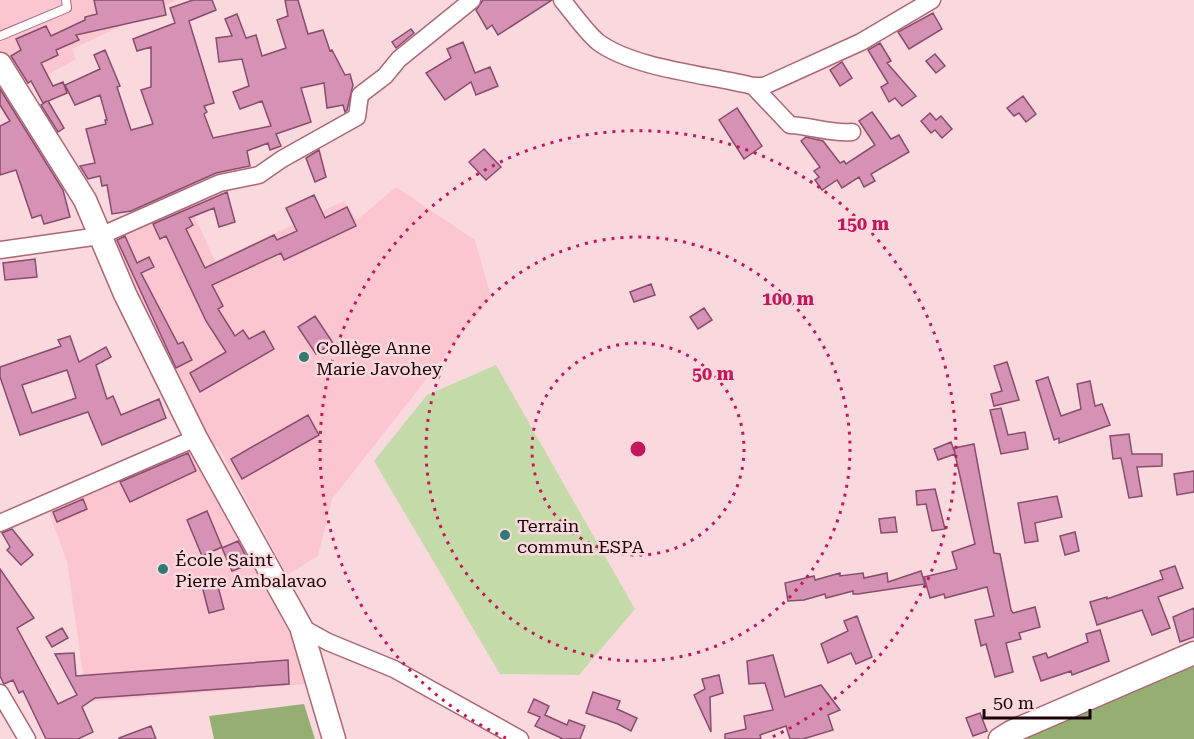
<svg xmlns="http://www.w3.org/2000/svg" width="1194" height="739" viewBox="0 0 1194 739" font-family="'Roboto Serif',serif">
	<rect width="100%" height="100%" fill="#fad9de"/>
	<path fill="#fbc6cf" d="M0 0H177L72 49 76 59 21 90 0 55Z
		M396 187 475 240 491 297 332 499 318 556 287 575 219 448 205 439 104 236 187 199 215 261 344 201 357 220Z
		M189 446 291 637 306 684 87 702 67 561 48 510Z"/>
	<path fill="#c4daa9" d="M496 365 635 609 579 675 500 674 374 461 427 395Z"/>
	<path fill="#95af73" d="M1194 659V739H1019Z
		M304 704 315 739H214L209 716Z"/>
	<path fill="#d592b4" stroke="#884c6c" stroke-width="1.5" fill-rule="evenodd" d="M94 0H163L166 15 76 35 79 40 56 50 58 55 41 63 53 86 63 82 67 93 48 101 64 128 58 132 41 105 47 101 43 103 31 81 28 83 11 56 21 50 16 39 46 26 51 36 85 20V17L97 14Z
		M193 0H212L216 10 189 21 214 103 204 106 207 112 204 114 213 138 271 126 262 101 240 109 233 92 249 86 242 59 219 62 216 38 232 36 225 19 237 14 246 38 256 35 262 56 286 48 277 20 288 16 285 0H298L308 34 323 30 330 51 332 50 345 75 350 74 353 85 347 110 345 112 343 105 327 108 324 83 301 88 311 122 276 134 281 146 270 150 268 143 247 151 250 166 216 173 131 211 112 214 107 185 102 186 100 176 88 179 80 166 95 163 86 129 106 124 105 120H107L100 95 75 105 65 85 100 69 94 55 105 50 120 86 117 87 131 130 153 124 141 90 151 87V47L137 51 133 39 175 23 170 8Z
		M483 0H552L498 35 492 25 487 29 476 10Z
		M933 13 942 29 909 49 898 32Z
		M411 29 414 33 396 48 392 42Z
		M463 42 475 73 490 67 498 86 476 95 471 82 445 100 426 73 451 58 447 49Z
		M880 43 891 61 887 63 916 96 902 106 895 98 889 102 881 87 888 83 868 50Z
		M935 54 945 66 936 73 926 61Z
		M842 62 852 78 840 86 830 70Z
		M0 89 63 190 70 217 44 224 41 215 32 218 16 170 0 175V126L10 121 0 105Z
		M1023 96 1036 114 1026 122 1019 113 1014 116 1007 108Z
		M737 108 762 146 744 159 719 120Z
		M872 112 891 139 899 135 909 152 871 174 875 181 864 187 859 177 842 188 837 180 822 190 815 180 819 177 814 171 820 167 801 141 806 137 823 141 840 163 844 161 846 164 875 145 859 121Z
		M930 113 936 120 941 116 952 129 942 138 935 130 931 133 921 121Z
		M484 149 501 167 486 180 469 162Z
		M319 150 326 177 315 182 306 158Z
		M227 192 235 222 219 227 214 208 189 218 193 225 186 229 205 268 274 235 277 240 297 231 286 208 314 195 325 218 347 207 356 226 284 260 281 253 212 285 223 306 218 309 235 336 243 330 249 339 264 331 274 349 200 392 190 373 226 352 206 321 166 236 160 239 153 224Z
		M125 236 137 263 149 257 154 267 141 273 178 344 183 342 192 360 176 368 117 240Z
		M35 259 37 277 5 280 3 263Z
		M651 284 655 295 634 302 630 292Z
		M704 308 712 320 698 329 690 317Z
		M315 316 333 343 316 354 298 327Z
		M70 336 79 362 106 347 111 357 96 365 107 399 113 396 121 415 159 399 166 418 102 445 88 412 20 435 0 377V367L61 346 58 340ZM67 370 76 398 32 413 22 385Z
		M1007 362 1019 400 994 406 991 394 1002 391 994 366Z
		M1048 377 1061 416 1081 409 1077 384 1090 381 1095 406 1102 404 1110 425 1059 443V438L1054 440 1036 381Z
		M1001 408 1008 435 1025 432 1028 449 1001 454 990 410Z
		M308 415 319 435 242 479 231 459Z
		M1129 434 1132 454H1162V466L1137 467 1142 496 1129 498 1121 458 1113 459 1110 436Z
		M951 442 955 453 954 448 974 444 994 553 1000 554 1011 610 1013 613 1035 607 1040 627 1019 633 1021 639 1006 643 1013 672 995 677 986 644 981 646 975 620 994 616 987 587 945 598 944 594 930 598 924 577 957 569 952 552 975 544 955 454 938 460 934 449Z
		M188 453 196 471 130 502 120 482Z
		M1194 471V492L1177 495 1174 474Z
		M935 489 945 529 932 531 926 504 917 505 916 491Z
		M1057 496 1062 517 1035 523 1038 541 1025 543 1018 503Z
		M83 499 87 509 57 522 53 512Z
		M207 511 222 547 202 556 187 520Z
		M895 517 897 532 881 533 879 519Z
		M12 529 33 555 21 565 7 550 10 547 2 533Z
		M1075 532 1079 551 1065 555 1060 536Z
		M238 541 250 564 232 571 222 548Z
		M1175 566 1183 588 1158 597 1170 628 1152 635 1142 610 1097 625 1090 602 1107 597V599L1163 579 1160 571Z
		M0 569 34 618 17 628 58 704 77 695 55 654 74 653 76 676 288 660 289 684 95 698 82 707 93 732 78 739H46L23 691 19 693 13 680 4 684 0 676Z
		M921 571 925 584 858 594H853V591L826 598 825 594 804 600 788 601 785 583 814 576 815 580 840 573V576L863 573 864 578 887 573 888 582Z
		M217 583 224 609 209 613 202 586Z
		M1194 608V637L1180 642 1173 617Z
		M857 616 872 657 856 664 851 653 828 663 821 644 848 631 844 621Z
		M62 628 68 638 52 647 46 637Z
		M1100 630 1109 661 1072 675 1071 671 1041 681 1033 657 1046 653 1048 658 1088 642 1086 634Z
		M773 655 785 697 821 685 840 710 828 715 833 730 803 739H790L786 726 760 735 761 739H725V734L746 729 744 716 773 710 765 683 749 684 747 661Z
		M719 675 723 693 710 697 711 732 694 695 705 689 702 679Z
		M593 692 620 701 617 709 637 718 631 731 618 724 586 713Z
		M534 699 549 706 545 715 567 725 569 720 585 726 580 739H563L535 726 540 717 528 712Z
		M980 713 987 731 973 736 966 718Z
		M151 726 156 739H119V738Z"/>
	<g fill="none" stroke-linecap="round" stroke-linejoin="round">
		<defs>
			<path id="lane" d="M0 36 67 8 66 0"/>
			<path id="street" d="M562 0C573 13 585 31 598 42 634 69 710 75 753 86H764L861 42 932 0
				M753 86 790 125C812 126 830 134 852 132
				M0 250 100 236 220 183 259 175 282 159 357 117 360 95 385 76 399 59 472 0
				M0 523 196 438
				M301 627 328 642 394 669 520 739
				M0 693 27 739"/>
			<path id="secondary" d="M0 64 85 200 125 294 196 438 301 627 334 739
				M1000 739 1011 732 1194 653"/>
		</defs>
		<use href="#lane" stroke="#ac6774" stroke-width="10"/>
		<use href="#street" stroke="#ac6774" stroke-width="19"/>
		<use href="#secondary" stroke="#ac6774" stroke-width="25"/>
		<use href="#lane" stroke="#fff" stroke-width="8"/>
		<use href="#street" stroke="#fff" stroke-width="16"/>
		<use href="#secondary" stroke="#fff" stroke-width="22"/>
	</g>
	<g fill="none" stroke="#c2185b" stroke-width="3" stroke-dasharray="3 6">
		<circle cx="638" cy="449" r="106"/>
		<circle cx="638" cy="449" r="212"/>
		<path d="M506 738A318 318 0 1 1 770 738"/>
	</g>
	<g fill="#317972" stroke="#fad9de" stroke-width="2">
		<circle cx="304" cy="357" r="6"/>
		<circle cx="505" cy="535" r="6"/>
		<circle cx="163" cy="569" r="6"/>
	</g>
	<g text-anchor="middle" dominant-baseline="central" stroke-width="5" stroke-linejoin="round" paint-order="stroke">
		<g font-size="18" fill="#1a0308" stroke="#fad9de" text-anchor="start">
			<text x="316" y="347">Collège Anne<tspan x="316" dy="21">Marie Javohey</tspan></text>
			<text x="517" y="525">Terrain<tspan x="517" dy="21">commun ESPA</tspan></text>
			<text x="175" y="559">École Saint<tspan x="175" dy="21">Pierre Ambalavao</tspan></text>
		</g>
	</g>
	<circle cx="638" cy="449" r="9" fill="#c2185b" stroke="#fad9de" stroke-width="3"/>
	<g font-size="18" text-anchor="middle" font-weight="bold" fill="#c2185b" stroke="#fad9de" stroke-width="5" stroke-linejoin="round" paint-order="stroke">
		<text x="863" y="230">150 m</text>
		<text x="788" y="305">100 m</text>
		<text x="713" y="380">50 m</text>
	</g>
	<path d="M984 709v9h106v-9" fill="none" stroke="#1a0308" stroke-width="3"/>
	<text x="993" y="709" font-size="18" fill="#1a0308" stroke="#fad9de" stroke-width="4.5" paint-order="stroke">50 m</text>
</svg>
